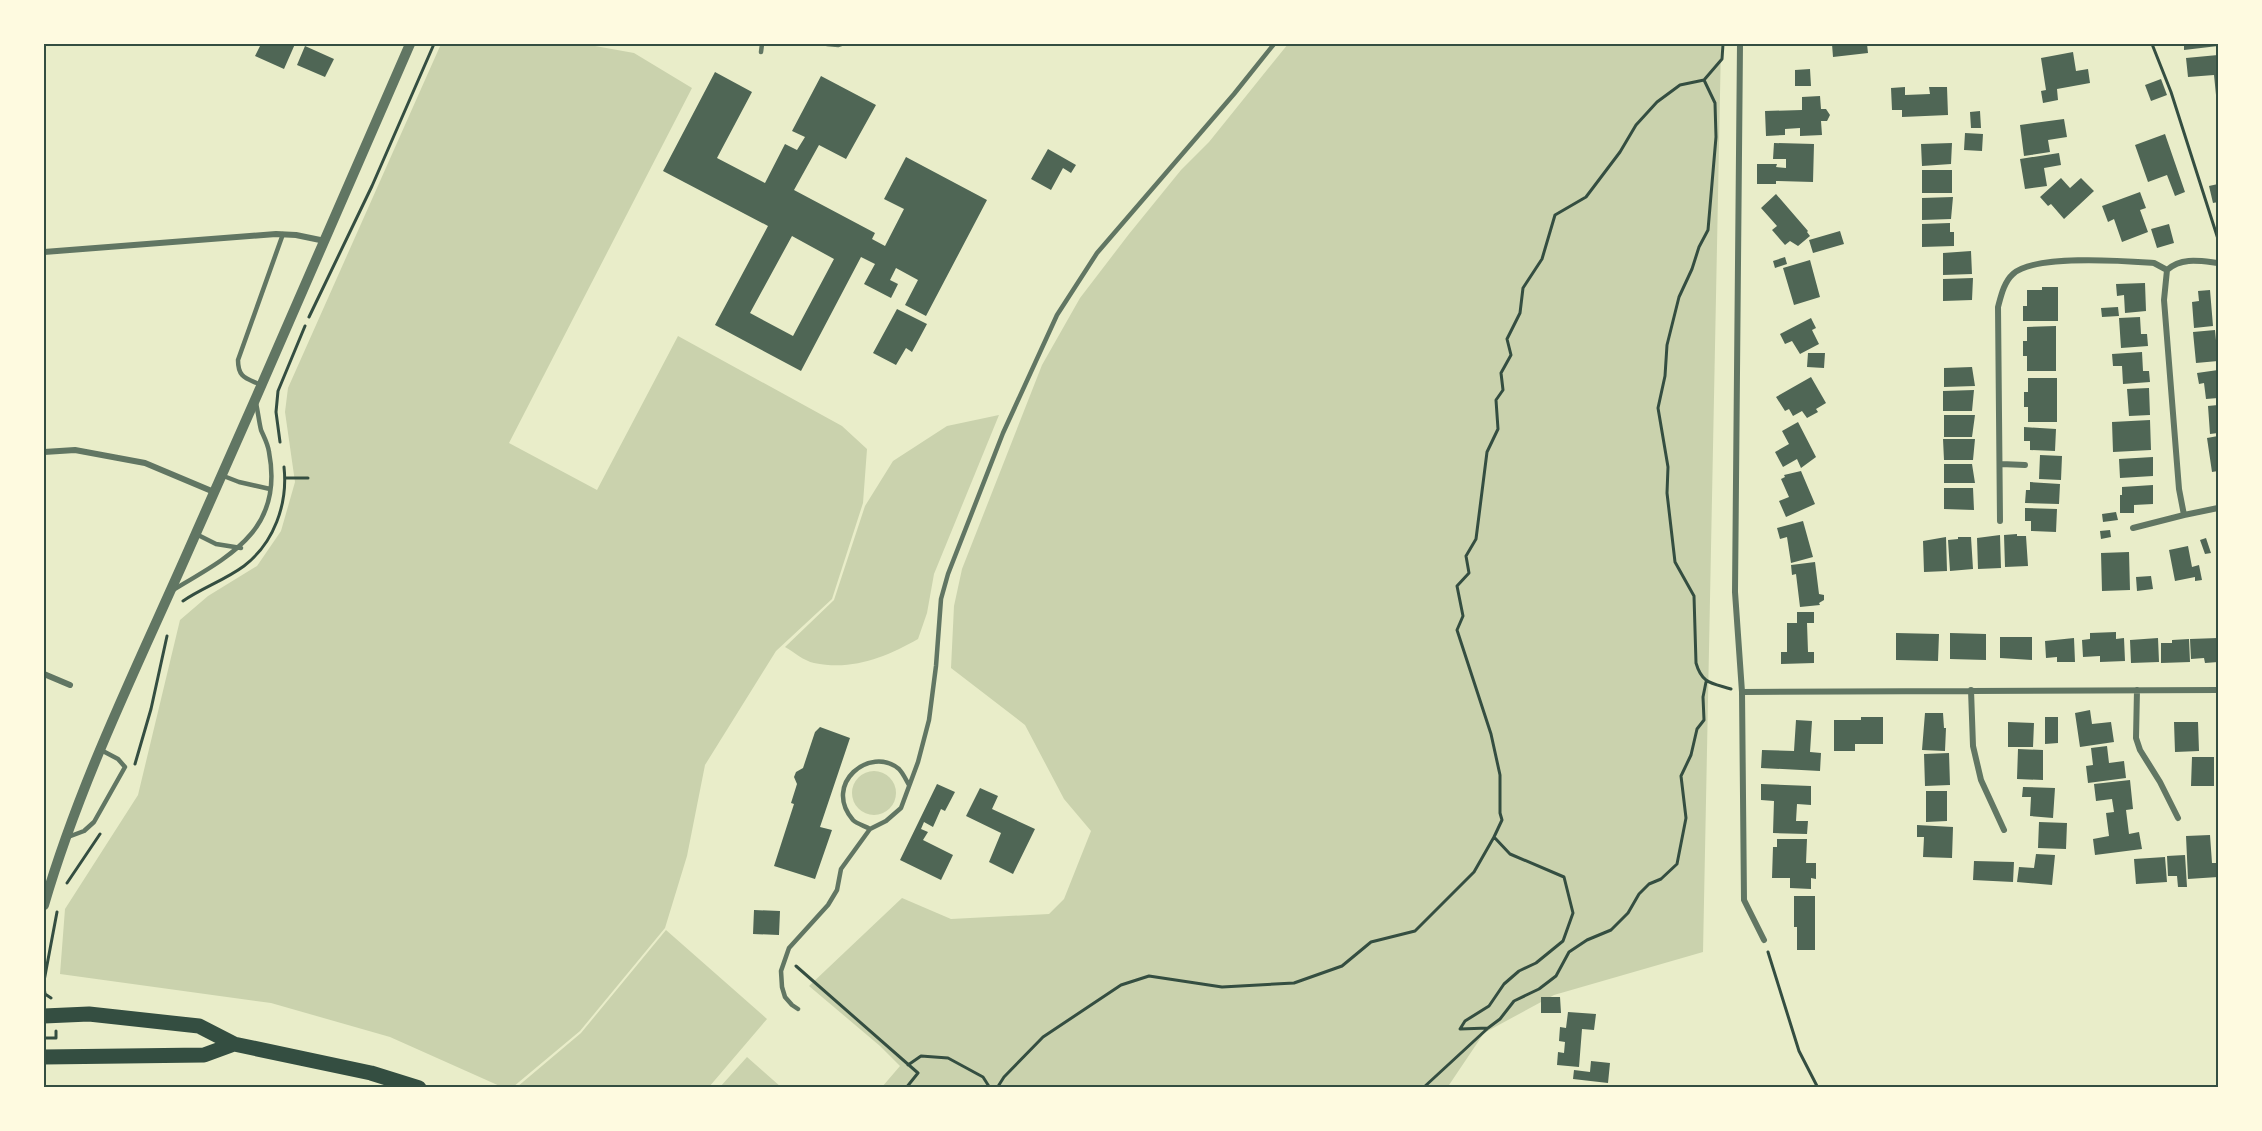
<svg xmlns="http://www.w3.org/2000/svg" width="2262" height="1131" viewBox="0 0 2262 1131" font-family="Barlow,sans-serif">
	<rect width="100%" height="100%" fill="#e9edc9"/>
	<path fill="#cad2ad" d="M441 44H584L634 53 692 88 509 443 597 490 678 336 842 426 867 449 863 503 832 599 776 651 705 765 687 856 665 928 580 1031 513 1087H502L390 1037 271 1003 60 974 65 909 138 795 180 620 208 596 257 566 281 531 295 482 285 412 288 388Z
		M1288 44H1721L1703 952 1554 995 1484 1033 1447 1088 882 1087 900 1066 880 1046 809 986 902 898 951 919 1049 914 1064 899 1091 831 1064 799 1025 725 951 668 954 606 962 569 1042 365 1080 298 1129 234 1181 170 1209 142Z
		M999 415 934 574 927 613 918 639C886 657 853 671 814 663 804 661 794 652 785 647L834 600 865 506 893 461 947 426Z
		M852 793a22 22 0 1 1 44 0a22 22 0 1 1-44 0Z
		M666 930 767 1019 709 1087H517L581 1033Z
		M747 1057 781 1087H720Z"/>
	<path fill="#4f6655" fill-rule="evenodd" d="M261 44H295L284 69 255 56Z
		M1832 44H1867L1868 53 1833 57Z
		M2184 44H2218V46L2184 50Z
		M305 46 334 59 325 77 297 65Z
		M2073 52 2076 71 2088 69 2090 83 2057 89 2058 100 2043 103 2041 91 2046 90 2041 58Z
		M2218 55V105H2217L2214 75 2188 77 2186 58Z
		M1810 69 1811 86H1795V70Z
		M715 72 752 92 717 158 765 183 785 144 797 150 805 137 792 131 821 76 876 105 846 159 819 145 794 190 875 233 872 239 885 246 904 209 884 199 906 157 987 200 926 316 905 305 918 280 896 268 890 280 898 284 891 298 864 284 875 264 861 257 801 371 715 325 768 226 663 171ZM792 236 834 259 793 336 750 313Z
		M2161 79 2167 95 2151 101 2145 85Z
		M1905 87V95L1930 94 1929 87H1947L1948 115 1902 117V110H1892L1891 88Z
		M1820 96 1821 109H1826L1830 115 1827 121H1821L1822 135 1800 136V128L1785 129V135L1766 136 1765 111 1802 110V97Z
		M1980 111 1981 128H1971L1970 112Z
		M2064 119 2067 137 2048 140 2050 152 2024 156 2020 125Z
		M1965 133 1983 134 1982 151 1964 150Z
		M2165 134 2185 192 2175 196 2167 175 2148 182 2135 145Z
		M1774 143 1814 144 1813 182 1776 181V184H1757V164H1777L1776 167 1786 168V159H1773Z
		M1952 143 1951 164 1922 166 1921 144Z
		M1048 149 1076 165 1071 173 1063 168 1051 190 1031 179Z
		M2059 153 2061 165 2044 168 2047 186 2025 189 2020 159Z
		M1922 170H1952V193H1922Z
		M2061 178 2070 188 2081 178 2094 191 2064 219 2051 204 2048 206 2040 197Z
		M2218 184V202L2213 203 2209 186Z
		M2140 192 2146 208 2140 210 2148 232 2122 242 2114 219 2108 222 2102 206Z
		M1776 194 1808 231 1807 232 1810 236 1798 246 1790 241 1785 245 1772 230 1777 226 1761 208Z
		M1953 197 1951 219 1922 220V198Z
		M1950 223V232H1954V246L1922 247V224Z
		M2169 224 2174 243 2157 248 2151 229Z
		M1840 231 1844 244 1813 253 1809 240Z
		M1971 251 1972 274 1943 275V253Z
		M1785 257 1787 264 1775 268 1773 261Z
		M1810 260 1820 297 1794 305 1783 268Z
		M1973 278 1972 300 1943 301V279Z
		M2145 283 2146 311 2125 313 2124 295 2117 296 2116 284Z
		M2042 287H2058V321H2023V306H2027V290H2042Z
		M2210 290 2213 326 2194 328 2192 302 2199 301 2198 291Z
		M2118 307 2119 316 2102 317 2101 308Z
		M897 309 927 324 912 352 906 348 896 365 873 353Z
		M2140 317 2141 334H2147L2148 346 2121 348 2119 318Z
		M1811 318 1816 328 1812 330 1819 344 1800 354 1792 341 1785 344 1780 334Z
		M2056 326V371H2027V356H2023V341H2027V327Z
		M2215 330 2218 361 2196 363 2193 332Z
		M2142 352 2143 371H2149L2150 382 2123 384 2122 366H2113L2112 354Z
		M1808 353H1825L1824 368 1807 367Z
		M1972 367 1975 386 1944 387V368Z
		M2218 370V398L2206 399 2204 383 2199 384 2197 373Z
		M1811 377 1826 403 1816 409 1818 412 1807 418 1802 411 1793 416 1789 409 1785 411 1776 397Z
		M2028 378H2057V422H2028V407H2024V392H2028Z
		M2149 388 2150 415 2129 416 2127 389Z
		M1974 390 1972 411H1943V391Z
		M2218 405V433L2210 434 2208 406Z
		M1944 415H1975L1972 437H1944Z
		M2150 420 2151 450 2113 452 2112 422Z
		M1798 422 1816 457 1801 468 1797 459 1783 467 1775 452 1789 444 1782 431Z
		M2024 427 2056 429 2055 451 2030 450V441H2024Z
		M2218 436V471L2212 472 2207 438Z
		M1943 439H1975L1973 460H1944Z
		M2040 455 2062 456 2061 480 2039 479Z
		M2153 457V476L2120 478 2119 459Z
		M1944 464H1972L1975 483H1944Z
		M1801 471 1815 504 1786 517 1779 501 1789 497 1781 479 1785 477 1784 475Z
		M2030 482 2060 484 2059 504 2025 503 2026 490H2030Z
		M2153 485V504L2134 505V513H2120V495H2122V487Z
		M1944 488H1973L1974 510 1944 509Z
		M2025 508 2057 509 2056 532 2031 531V521H2025Z
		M2116 512 2118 520 2103 522 2102 514Z
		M1803 521 1813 557 1791 563 1787 537 1780 539 1777 528Z
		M2110 530 2111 537 2101 539 2100 531Z
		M2017 534V536H2026L2028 566 2005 567 2004 535Z
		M2000 535 2001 568 1978 569 1977 538Z
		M1946 537 1947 571 1924 572 1923 541Z
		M1958 537H1971L1973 569 1950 571 1948 540 1958 539Z
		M2206 538 2211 553 2205 554 2200 540Z
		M2188 546 2192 567 2199 565 2202 580 2195 581V577L2175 581 2169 550Z
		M2129 552 2130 590 2102 591 2101 553Z
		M1815 562 1819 594 1824 595V600L1819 603 1820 605 1800 607 1796 574 1792 575 1791 565Z
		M2151 576 2153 589 2137 591 2136 577Z
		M1797 612H1814V623H1807L1808 652H1814V663L1781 664V652H1787V623H1797Z
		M2116 632V639L2124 638 2125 661 2100 662V656L2083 657 2082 640 2090 639V633Z
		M1896 633 1939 634 1938 661 1896 660Z
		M1950 633 1986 634V660L1950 659Z
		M2000 637H2032V660L2000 658Z
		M2074 638 2075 662H2057V657L2046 658 2045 641Z
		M2158 638 2159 662 2131 663 2130 640Z
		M2218 638V662L2205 663 2204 658 2191 659 2190 639Z
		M2189 639 2190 662 2161 663V643H2172V640Z
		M2090 710 2092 724 2111 722 2114 742 2080 747 2075 713Z
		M1925 713H1943L1944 728H1946L1945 751 1922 750Z
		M1861 717H1883V744H1855V751H1834V720H1861Z
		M2045 717H2058V743L2045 744Z
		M1796 720 1812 721 1810 752 1821 753 1820 771 1761 768 1762 750 1794 751Z
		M2008 722 2034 723 2033 747H2008Z
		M2174 722H2198L2199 751 2175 752Z
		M820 727 850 738 820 827 832 830 815 879 774 866 794 804 791 803 797 784 794 777 796 772 803 768 815 732Z
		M2107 746 2109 763 2124 761 2126 778 2088 783 2086 766 2093 765 2091 748Z
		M2018 749 2043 750V780L2017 779Z
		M1949 753 1950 785 1925 786 1924 754Z
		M2192 757H2214V786H2191Z
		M2130 780 2133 809 2126 810 2129 834 2139 832 2142 849 2095 855 2093 839 2109 836 2106 813 2114 812 2112 799 2096 801 2094 784Z
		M937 784 955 792 945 811 941 809 933 827 924 822 921 829 928 832 923 840 953 855 941 880 900 860Z
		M1761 784 1811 786V805L1797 804 1796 821H1808L1807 834 1773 833 1774 801 1761 800Z
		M2023 787 2055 788 2053 818 2030 816 2031 797H2022Z
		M980 788 998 796 992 809 1035 829 1013 874 989 862 1001 833 966 816Z
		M1926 791H1947V821L1926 822Z
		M2039 822 2067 823 2066 849 2038 848Z
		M1917 825 1953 827 1952 858 1923 857 1924 837H1917Z
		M2210 835 2212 863H2217L2218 877 2188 879 2186 836Z
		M1777 839H1807L1806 863H1816V879L1811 878V889L1790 888V878H1772L1773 847H1777Z
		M2036 854 2055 855 2052 885 2017 882 2019 867 2034 868Z
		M2185 855 2187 887H2178L2177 876H2168L2167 856Z
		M2165 857 2167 882 2136 884 2134 859Z
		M1974 861 2014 862 2013 882 1973 880Z
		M1794 896H1815V950H1797V927H1794Z
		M754 910 780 911 779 935 753 934Z
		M1541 997H1560L1561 1013H1541Z
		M1568 1012 1596 1014 1594 1030 1582 1029 1579 1067 1557 1065 1558 1052 1564 1053 1565 1042 1559 1041 1560 1027 1566 1028Z
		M1591 1061 1610 1063 1608 1083 1573 1079 1574 1070 1590 1072Z"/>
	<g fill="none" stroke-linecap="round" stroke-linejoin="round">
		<path stroke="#344e41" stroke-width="3" d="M2152 44 2171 92 2218 239
			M1704 80 1715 103 1716 137 1708 230 1699 247 1692 269 1679 297 1667 345 1665 376 1658 408 1668 467 1667 493 1675 562 1694 596 1696 663C1702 684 1712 683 1731 689
			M309 317 372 186 434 44
			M280 442 276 412 278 391 305 326
			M285 478H308
			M183 601C202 588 225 580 244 566 274 543 288 504 284 467
			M1706 682 1703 697 1704 720 1697 729 1691 755 1681 776 1686 818 1677 864 1661 879 1649 884 1639 894 1628 913 1611 930 1587 940 1569 952 1556 976 1539 989 1514 1001 1500 1019 1488 1028 1460 1029 1465 1021 1489 1006 1504 984 1519 971 1536 963 1563 941 1573 913 1564 877 1510 854 1494 837 1502 820 1500 813V775L1491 734 1457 630 1463 616 1457 586 1469 573 1466 556 1476 539 1487 452 1498 429 1496 400 1503 390 1501 373 1511 355 1507 339 1520 313 1523 288 1542 259 1555 215 1586 197 1620 152 1636 125 1657 102 1680 85 1704 80 1722 59 1723 44
			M135 764 151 709 167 636
			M67 883 100 834
			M1768 952 1799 1051 1818 1088
			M796 966 918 1073 906 1088
			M44 981 57 912
			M44 987 45 994 51 998
			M44 1038H56V1031
			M908 1065 921 1056 948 1058 983 1077 990 1088
			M997 1088 1004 1077 1043 1037 1121 985 1149 976 1222 987 1294 983 1342 966 1371 942 1415 931 1474 872 1494 837
			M1423 1088 1487 1029"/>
		<path stroke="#617663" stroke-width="4.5" d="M827 44 838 45 841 44
			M761 52 762 44
			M261 385C246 378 238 378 238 360L283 234
			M221 475 239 482 270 489
			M196 534 216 544 241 548
			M173 590C230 556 284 530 269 452 268 444 264 437 261 430 259 422 258 412 256 403
			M870 829C865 826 857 824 853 820 822 784 870 745 899 769 903 773 906 780 909 785
			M68 837 84 831 94 822 125 767 118 759 101 750
			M798 1009 792 1005 785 997 782 987 781 971 789 948 828 905 837 890 841 869 870 829 886 821 901 808 918 762 929 720 936 666 941 599 948 574 1003 433 1057 315 1097 253 1234 94 1274 44"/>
		<path stroke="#617663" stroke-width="6" d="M1740 44 1735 592 1742 692 1744 900 1764 940
			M44 252 276 234 296 235 325 241
			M2218 263C2200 261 2182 257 2167 270L2164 300 2179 489 2184 515 2218 508
			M44 452 75 450 145 463 214 492
			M2001 464 2025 465
			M2000 521 1998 307C2001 296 2004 282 2013 274 2034 254 2125 261 2154 263L2167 270
			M2133 528 2184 515
			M44 674 70 685
			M1971 690 1973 746 1981 780 2004 830
			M2137 690 2136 738 2140 750 2160 782 2178 818
			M1742 692 2218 690"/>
		<path stroke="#617663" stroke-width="10" d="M44 905C82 775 143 655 197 531 269 369 340 206 410 44"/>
		<path stroke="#344e41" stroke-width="15" d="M44 1016 89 1014 199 1026 234 1044 371 1073 419 1088
			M44 1057 204 1055 234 1044"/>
	</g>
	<rect width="2262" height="1131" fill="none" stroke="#fefae0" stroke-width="90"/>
	<rect x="45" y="45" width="2172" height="1041" fill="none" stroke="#344e41" stroke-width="2"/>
</svg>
